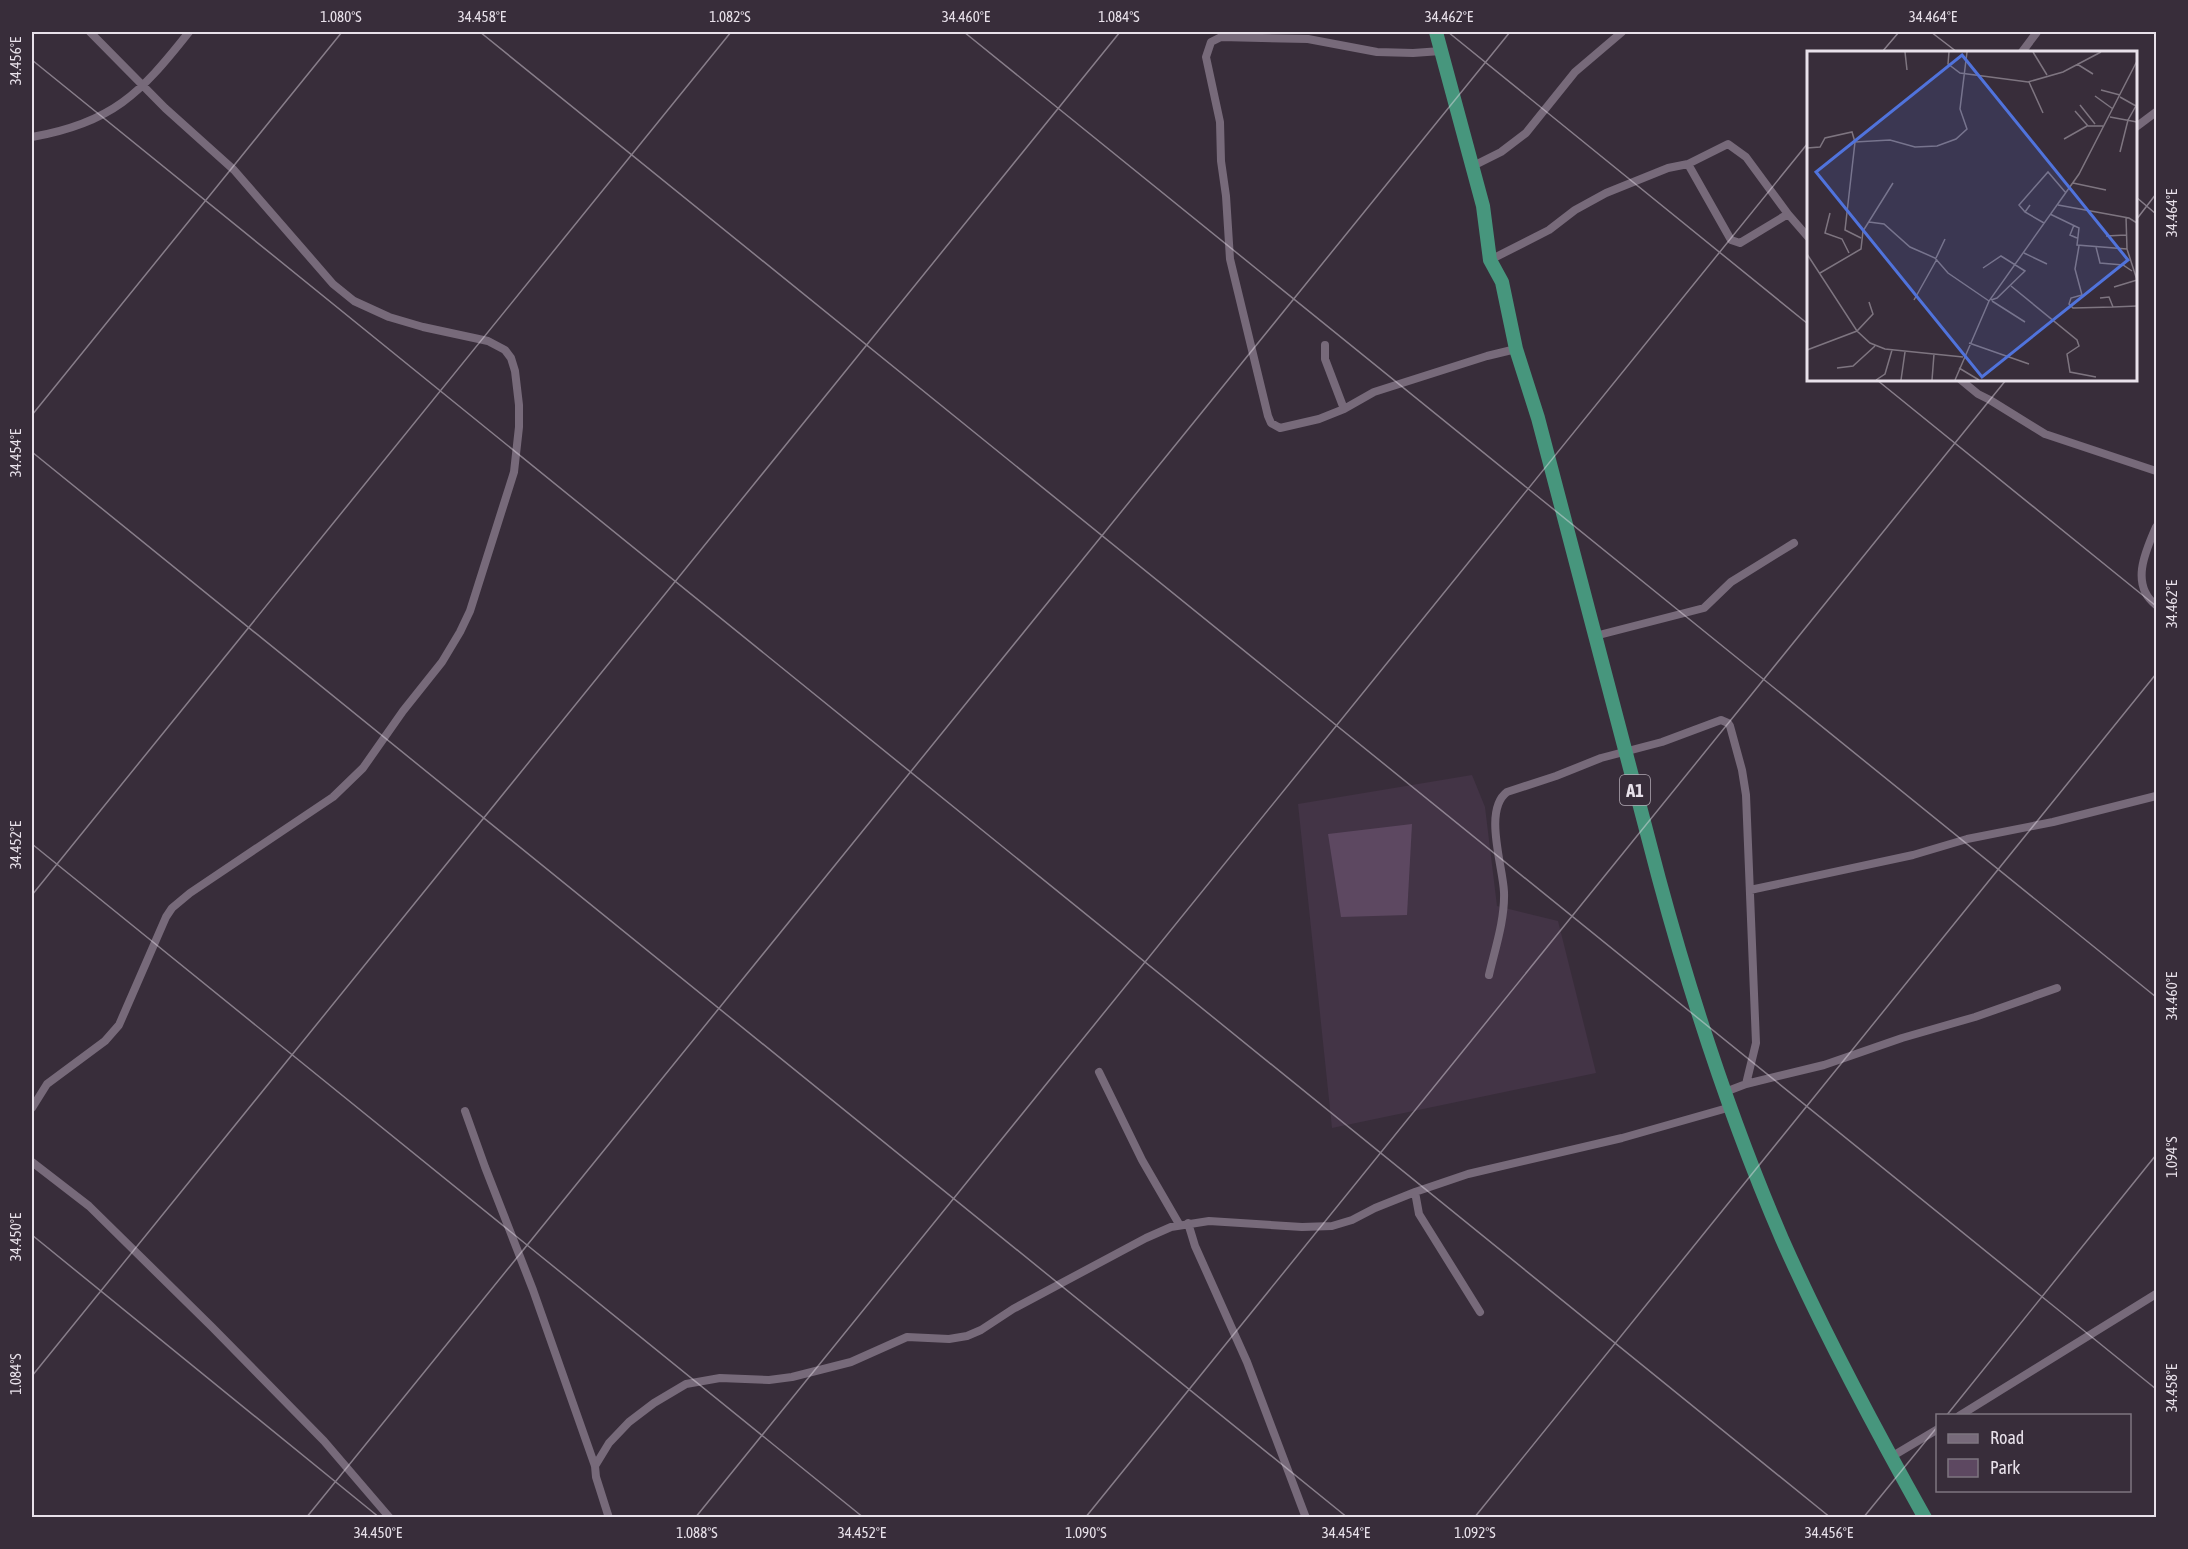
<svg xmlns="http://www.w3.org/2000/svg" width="2188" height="1549" viewBox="0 0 2188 1549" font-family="'Asap Condensed',sans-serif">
	<rect width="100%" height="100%" fill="#382d3a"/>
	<path fill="#433446" d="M1472 775 1485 807 1497 906 1558 921 1596 1073 1332 1128 1298 804Z"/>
	<path fill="#5d4861" d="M1412 824 1407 915 1341 917 1328 834Z"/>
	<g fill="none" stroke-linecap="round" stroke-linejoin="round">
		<path stroke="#776a7a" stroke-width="8" d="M2022 52 2037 32
			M2136 127 2156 112
			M32 137C112 123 140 94 189 32
			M1688 164 1731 240 1740 243 1788 214
			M1473 166 1501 152 1526 133 1575 72 1622 32
			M1490 260 1549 230 1575 210 1606 193 1668 168 1688 164 1728 144 1746 157 1788 214 1808 237
			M1325 345V359L1344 409 1374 392 1487 356 1516 349
			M1961 380 1978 394 1990 400 2045 434 2156 471
			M1344 409 1319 419 1280 428 1271 423 1268 416 1230 259 1226 196 1221 161 1220 122 1206 57 1211 42 1221 37 1308 39 1377 52 1413 53 1441 51
			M2156 527C2145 552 2130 585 2156 605
			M1595 636 1704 608 1731 582 1794 543
			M1750 890 1913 855 1967 839 2053 822 2156 796
			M1489 975C1495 949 1505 920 1504 892 1503 866 1483 810 1507 792L1556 776 1601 758 1662 742 1721 720 1728 723 1730 726 1742 770 1746 795 1756 1043 1746 1084 1725 1092
			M1099 1072 1142 1160 1179 1224
			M1746 1084 1824 1065 1902 1038 1975 1017 2057 988
			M32 1108 47 1084 105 1041 119 1025 166 917 172 908 190 893 333 797 363 768 403 711 442 662 460 632 470 611 514 472 519 427V405L515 371 511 358 505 350 488 341 423 327 389 317 354 301 333 284 234 170 165 108 90 32
			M465 1111 485 1167 533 1290 595 1466 596 1477 609 1518
			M32 1162 89 1206 212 1327 324 1441 390 1518
			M1415 1192 1419 1214 1480 1312
			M1188 1223 1195 1246 1247 1362 1306 1518
			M1959 1416 2156 1294
			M1891 1457 1938 1429
			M595 1466 609 1443 629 1422 654 1403 686 1384 720 1378 769 1380 792 1377 851 1362 907 1337 949 1339 967 1336 981 1330 1013 1309 1146 1238 1171 1227 1209 1221 1302 1227 1332 1226 1352 1220 1375 1208 1415 1192 1468 1174 1622 1138 1731 1107"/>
		<path stroke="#47967d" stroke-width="14" d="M1436 32 1483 206 1490 260 1502 282 1516 349 1538 418 1659 879C1692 1001 1732 1123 1782 1239 1824 1334 1874 1427 1925 1518"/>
	</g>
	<path fill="none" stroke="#e8e1ea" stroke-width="1.5" stroke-opacity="0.45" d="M480 32 2156 1389M964 32 2156 997M1448 32 1808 324M1931 32 1957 52M1882 52 1899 32M32 60 1831 1518M2136 197 2156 214M2136 220 2156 194M1877 380 2156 606M32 415 342 32M32 452 1348 1518M32 844 864 1518M32 895 731 32M32 1235 380 1518M32 1376 1120 32M1946 1416 2156 1155M306 1518 1510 32M695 1518 1808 143M1085 1518 2006 380M1474 1518 2156 674M1863 1518 1938 1426"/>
	<g text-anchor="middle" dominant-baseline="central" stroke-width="6" stroke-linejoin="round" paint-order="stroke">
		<rect fill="#382d3a" stroke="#b3abb5" stroke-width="1.5" x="1620" y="775" width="30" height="30" rx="4.5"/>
		<g font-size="18" font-weight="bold" fill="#e8e1ea">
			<text x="1635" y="790">A1</text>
		</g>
	</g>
	<g transform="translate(1807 51)">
		<rect width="330" height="330" fill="#382d3a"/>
		<path fill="none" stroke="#7e7580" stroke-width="1.5" d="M98 1 100 19M142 1 141 13 153 22 221 31 256 21 294 1M226 1 240 24M270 13 286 23M222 31 236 62M294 39 313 44M288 45 306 58M313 46 329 55M273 54 288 73M268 60 281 75H296M303 66 330 71M257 88 280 75M48 91 38 179 54 187M0 97 13 96 18 87 45 81 48 91 83 89 108 96 130 95 149 88 160 78 153 58 160 1M313 101 321 69 330 53M266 132 299 139M223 154 218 161 237 172M251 154 322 167 330 172M218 161 212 154 241 121 259 142M23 162 18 182 35 188 42 202M243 163 272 177 270 194 320 198M319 166 320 198 330 229M62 171 77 173 103 196 128 207 141 222 182 250M267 174 263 184 270 187M299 185 319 184M272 195 268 218 275 244 264 247 262 253 266 257 306 256M289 196 293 212 316 214 325 220M217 202 240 213M0 203 50 280 63 292 78 298 156 306M129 207 138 188M176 217 194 205 218 220 190 247 184 249M13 222 54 198 56 180 86 132M204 235 270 289 272 295 260 303 263 321 289 326M307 236 330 229M293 247 302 246 306 256 330 255M107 249 130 208M185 250 218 271M162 292 222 313M0 299 50 280 66 263 62 251M30 317 46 315 68 295M152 317 172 329M69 329 78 323 85 299M94 329 98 301M125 329 127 303M148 329 182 250 272 123 330 10"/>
		<path fill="#5073dc" fill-opacity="0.15" stroke="#5073dc" stroke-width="3" d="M155 4 321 209 175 326 9 121Z"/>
		<rect width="330" height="330" fill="none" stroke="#e8e1ea" stroke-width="3"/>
	</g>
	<rect width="2188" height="1549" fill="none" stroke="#382d3a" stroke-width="66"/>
	<rect x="1936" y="1414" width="195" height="78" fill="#382d3a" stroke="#7e7580" stroke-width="1.5"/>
	<rect x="1948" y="1434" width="30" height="9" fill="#776a7a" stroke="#7e7580" stroke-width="1.5"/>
	<text x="1990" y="1444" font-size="18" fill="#e8e1ea">Road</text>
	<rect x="1948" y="1459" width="30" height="18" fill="#5d4861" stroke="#7e7580" stroke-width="1.5"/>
	<text x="1990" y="1474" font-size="18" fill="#e8e1ea">Park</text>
	<rect x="33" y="33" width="2122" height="1483" fill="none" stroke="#e8e1ea" stroke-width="2"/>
	<g font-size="15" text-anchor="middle" fill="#e8e1ea">
		<text x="341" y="22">1.080°S</text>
		<text x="482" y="22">34.458°E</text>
		<text x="730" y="22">1.082°S</text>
		<text x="966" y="22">34.460°E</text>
		<text x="1119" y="22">1.084°S</text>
		<text x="1449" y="22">34.462°E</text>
		<text x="1933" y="22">34.464°E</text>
		<text transform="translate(16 61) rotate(-90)" y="5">34.456°E</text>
		<text transform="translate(2172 213) rotate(-90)" y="5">34.464°E</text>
		<text transform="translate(16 453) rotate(-90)" y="5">34.454°E</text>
		<text transform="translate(2172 604) rotate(-90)" y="5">34.462°E</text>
		<text transform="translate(16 845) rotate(-90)" y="5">34.452°E</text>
		<text transform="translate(2172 996) rotate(-90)" y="5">34.460°E</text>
		<text transform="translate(2172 1157) rotate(-90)" y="5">1.094°S</text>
		<text transform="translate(16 1237) rotate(-90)" y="5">34.450°E</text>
		<text transform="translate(16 1374) rotate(-90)" y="5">1.084°S</text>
		<text transform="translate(2172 1388) rotate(-90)" y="5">34.458°E</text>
		<text x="378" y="1538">34.450°E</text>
		<text x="697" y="1538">1.088°S</text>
		<text x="862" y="1538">34.452°E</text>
		<text x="1086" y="1538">1.090°S</text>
		<text x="1346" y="1538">34.454°E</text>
		<text x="1475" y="1538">1.092°S</text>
		<text x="1829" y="1538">34.456°E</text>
	</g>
</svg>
